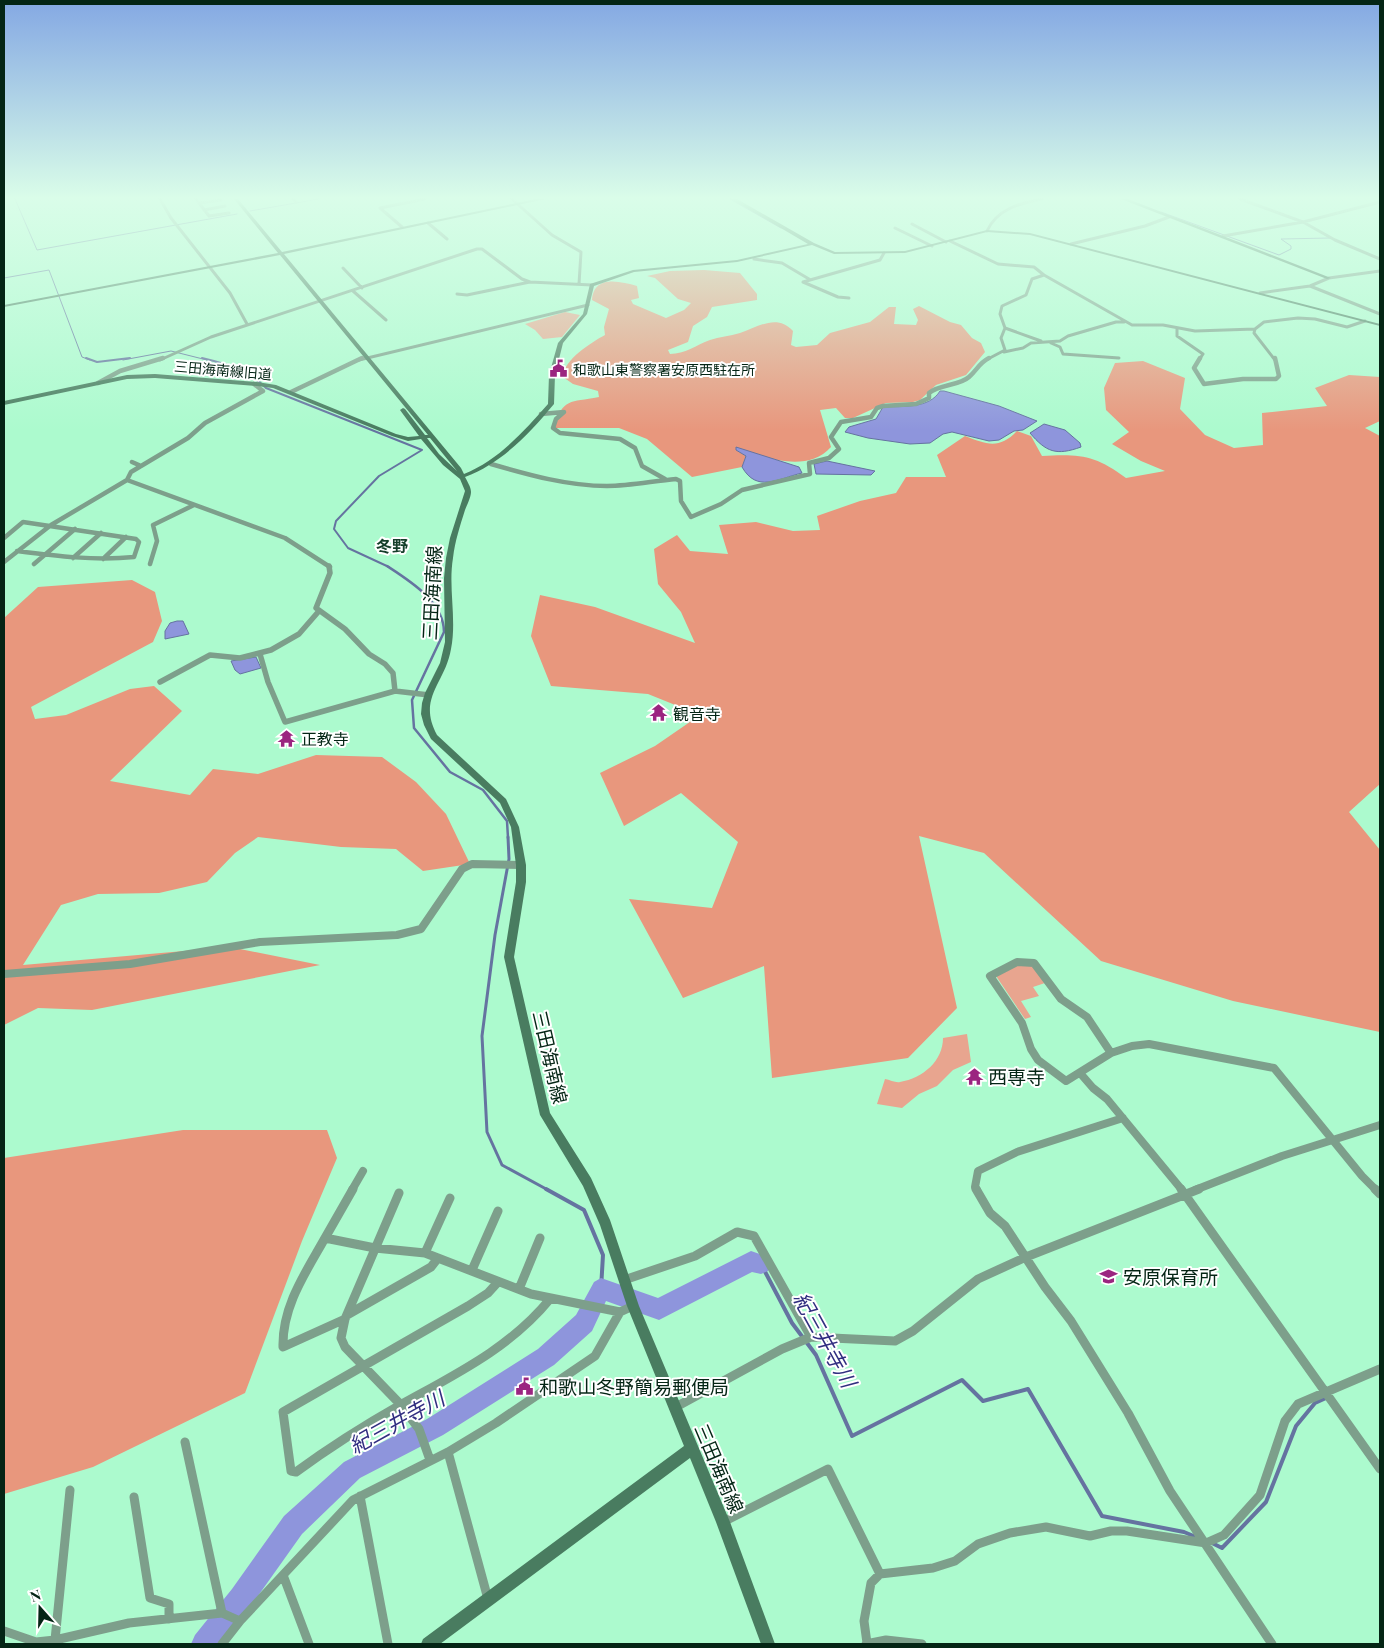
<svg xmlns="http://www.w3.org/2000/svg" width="1384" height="1648" viewBox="0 0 1384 1648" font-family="'Playfair Display','Noto Sans JP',serif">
	<rect width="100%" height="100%" fill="#acface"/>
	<path fill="#e8a58f" d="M565 312 580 315 562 337 543 339 535 330 525 324Z
		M1018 965 1033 966 1045 983 1033 987 1039 996 1021 1001 1031 1017 1025 1019 996 976Z
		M967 1034 971 1062 953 1070 937 1086 919 1094 902 1108 877 1104 885 1079C890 1080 896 1083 900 1082 923 1078 943 1061 943 1038Z"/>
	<path fill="#e8977d" d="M704 270 740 273 757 294V300L712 307 707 317 693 326 688 342 668 350 670 354C685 354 696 345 710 340 719 337 730 336 740 333 758 327 777 313 793 331L791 345 796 347 817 345 830 333 870 322 889 307H896L894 324 916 325 918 320 913 309 919 306 950 322 961 325 972 338 981 343 985 352 966 375 936 385 920 400 913 402 886 403 853 418H845L836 408 820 410 831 447C807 474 766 457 736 450L746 456 742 467 692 477 647 439 619 428H553C564 397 569 403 599 397L598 391 573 384 563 377C563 360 592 342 605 335L604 327 609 309 592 300C594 275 619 281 637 286L639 298 631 300 633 304 666 318 684 310 691 303 678 299 655 278 647 276 670 271Z
		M1143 361 1185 378 1180 409 1205 435 1234 448 1263 445 1262 413 1327 406 1315 388 1349 375 1380 377V421L1365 428 1380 436V784L1349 812 1380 850V1032L1233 1001 1101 961 984 853 919 836 957 1008 908 1058 772 1078 764 966 683 998 629 899 712 908 738 842 681 793 624 826 600 773 655 746 700 715 648 694 551 686 531 636 540 595 595 607 695 643 681 612 658 584 654 549 677 535 690 551 728 554 719 525 756 522 793 531 820 530 817 516 860 501 896 493 906 477H946L937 455 965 436C986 444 999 450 1017 431L1031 436 1042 456C1080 454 1095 455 1126 478L1165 471 1141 461 1112 444 1129 432 1106 410 1104 388 1115 363Z
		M132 580 155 592 162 621 153 642 31 707 35 719 66 715 130 689 154 686 182 711 110 781 190 795 213 769 258 774 316 755 382 757 416 782 446 814 470 864 423 871 396 849 341 847 258 837 235 853 207 882 159 893 98 894 61 905 23 965 230 947 320 965 92 1010 38 1008 4 1025V618L38 587Z
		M183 1130H327L337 1158 302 1241 245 1393 93 1467 4 1494V1158Z"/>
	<path fill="#8e95dc" stroke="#6573a0" d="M940 391H944L999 406 1037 421 1023 430 1014 431 999 440 989 441 952 432 943 434 930 443 910 444 868 438 845 432 849 427 876 419 883 407C903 406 929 409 940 391Z
		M1044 424 1065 430 1080 443 1081 447C1056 456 1046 452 1030 433Z
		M736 447 799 467 802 473C777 479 757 493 742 467L746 456 736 450Z
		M827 461 875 471 871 475 816 474 814 464Z
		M177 621H183L189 634 165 639V631L170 623Z
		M256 657 261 668 240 674 235 670 231 661Z"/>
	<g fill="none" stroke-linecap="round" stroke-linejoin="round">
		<path stroke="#6573a0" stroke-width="1" d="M15 199 37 250 237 214
			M730 199 781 228
			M250 211 319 199
			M1161 212 1279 255 1291 249V246L1281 239 1330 238
			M4 278 49 270 82 357 90 360
			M123 360 171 351 207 360"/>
		<path stroke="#6573a0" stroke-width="2" d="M86 358 97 362 130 358
			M202 358C227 364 248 370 266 388L422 450 379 476 336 521 334 529 348 548 389 567"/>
		<path stroke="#6573a0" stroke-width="2.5" d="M387 566C410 581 444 602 444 632L412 700 414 728 450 772 483 790 507 821 508 838"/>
		<path stroke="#6573a0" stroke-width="3" d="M508 837 509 859 495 935 482 1036 487 1132 502 1165 548 1190"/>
		<path stroke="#6573a0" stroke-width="4" d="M546 1189 584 1210 603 1255 601 1289
			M761 1264 792 1323 816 1355 852 1436 962 1380 983 1401 1028 1389 1102 1516 1184 1532 1196 1537
			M1212 1543 1222 1548 1266 1502 1296 1426 1315 1403 1326 1398"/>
		<path fill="#8e95dc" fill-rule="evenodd" d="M751 1251 768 1257 771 1264 768 1271 761 1274 752 1272 659 1320 606 1301 592 1331 554 1365 443 1435 360 1478 302 1534 250 1607 220 1644H191L195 1635 232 1589 284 1516 344 1462 427 1419 538 1349 576 1315 594 1282 601 1278 658 1298Z"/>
		<path stroke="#7d9f8b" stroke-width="3" d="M160 199 171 218 230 293 247 324
			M196 199 209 216 229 213
			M293 199 296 202
			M512 199 552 235 581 252 579 284
			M1240 199 1303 222 1335 240 1380 259
			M199 203 221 200
			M380 208 425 199
			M380 208 402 227
			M204 210 225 206
			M428 223 447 239
			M912 224 946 242
			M895 228 932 246
			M987 231C997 209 1020 203 1042 199
			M1223 236 1303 222 1380 202
			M950 241 998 264 1034 267 1044 275 1132 325H1163L1195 331 1255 329 1264 322 1298 318 1315 319 1347 327 1365 321
			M1071 244 1145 226 1169 217
			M754 259 782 263 809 279
			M343 268 362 288
			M1310 286 1380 314
			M353 291 386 320
			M1260 293 1310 286 1329 278 1380 271
			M457 294 467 295 530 282 592 285
			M849 298 838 297 803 282 880 260 884 253
			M1005 328 1041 341
			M1177 329V336L1203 354 1199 360
			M1255 329 1254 333 1275 360
			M1051 343 1060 347 1063 354 1119 358
			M1004 352 1023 348 1031 343 1060 341 1068 336 1116 322H1124
			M160 360 211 337 477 249H482L522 279 530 282
			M359 360 588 305
			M986 360 1005 350 1001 338 1005 328 1000 314 1002 306 1026 295 1032 279 1044 275"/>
		<path stroke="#7d9f8b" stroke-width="4.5" d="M1200 358 1194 368 1204 384 1243 379H1276L1279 376 1275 358
			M98 383 120 371 163 358
			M291 392 362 358
			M541 414 564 412 556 419 553 428 560 433 620 439 635 448 642 466 665 479
			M132 462 141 466
			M491 464C529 475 568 486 607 486 630 486 653 481 676 479L680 481 681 501 691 517 721 504 742 490 810 474 809 463 829 458 839 449 831 437 841 422 871 417 877 408 883 406 916 404 929 398V393C940 384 959 386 969 377 977 370 979 363 989 358
			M127 480 285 538 330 567
			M4 538 23 522 136 539 139 542 134 557C95 561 56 556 17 551
			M73 558 101 533
			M103 559 126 537
			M4 562 51 525 127 480 131 472 188 438 205 423 263 391 254 384
			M34 564 75 529
			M150 564 157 541 153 525 194 505"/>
		<path stroke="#7d9f8b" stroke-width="5.5" d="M329 566 330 573 316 608 345 629 369 654 385 664 393 673 395 691 429 695
			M260 654 268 682 285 722 395 691
			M160 682 210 655 240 658 271 650 299 634 319 611"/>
		<path stroke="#7d9f8b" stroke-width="8" d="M1017 962 1034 963 1061 999 1087 1017 1111 1053 1066 1081 1038 1060 1031 1049 1022 1023 990 976Z
			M4 974 130 964 260 942 397 935 421 929 462 869 472 864 521 865
			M1111 1053 1132 1046 1149 1044 1274 1068 1362 1176 1376 1190
			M1080 1073 1093 1088 1107 1099 1182 1190
			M352 1190 363 1171
			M977 1190 975 1187 978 1171 1017 1152 1123 1118
			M1195 1190 1282 1156 1380 1125"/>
		<path stroke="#7d9f8b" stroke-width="9" d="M976 1189 990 1213 1005 1226 1045 1287 1071 1321 1128 1413 1170 1491 1272 1644
			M1181 1189 1380 1469
			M1375 1189 1380 1194
			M399 1193 345 1319 341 1338 345 1347 401 1405 419 1429 430 1460
			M325 1238 353 1189
			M425 1253 450 1198
			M472 1270 498 1211
			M624 1280 695 1256 737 1232 754 1236 811 1337
			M498 1282 488 1293 468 1306 283 1412 291 1471 296 1472C330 1447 365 1425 402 1404 456 1374 510 1348 550 1299
			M519 1289 540 1238
			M347 1315 431 1267 438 1258
			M345 1319 283 1347C282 1306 306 1272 325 1238L375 1248 425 1253 531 1294 620 1312
			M674 1408 782 1349 811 1337 895 1341 913 1331 978 1279 1026 1257 1199 1189
			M185 1442 222 1613
			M448 1452 488 1599
			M360 1496 388 1644
			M134 1497 150 1598 169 1604V1619
			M723 1522 828 1469 880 1574
			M283 1575 309 1644
			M4 1631 36 1642 55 1640 129 1623 222 1613 240 1621
			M55 1640 70 1490
			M867 1643 864 1621 871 1583 880 1574 933 1568 955 1561 978 1544 1010 1533 1046 1527 1090 1536 1111 1531H1127L1206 1543 1224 1535 1260 1495 1285 1421 1298 1404 1380 1369
			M222 1644 240 1621 353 1500 448 1452 496 1423 595 1356 620 1312 633 1306
			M866 1644 886 1640 922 1644"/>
		<path fill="#497c60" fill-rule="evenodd" d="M234 199H238L282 252 536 199H546L284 254 461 468 464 474C499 460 524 431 548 404L549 375 558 343 583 314 590 284 633 270 737 260 808 244 731 199H737L814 243 835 252 905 251 987 230 1030 233 1380 324V326L1030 235 987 232 905 253 834 254 812 245 737 262 634 272 594 286 587 314 563 343 555 375 554 404C529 434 502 463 465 477 467 481 471 487 471 492 471 497 467 505 465 510 460 526 455 541 453 558 448 588 457 619 451 649 445 684 417 698 437 735L506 799 519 827 526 865V882L514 957 550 1113 591 1178 610 1220 639 1306 730 1522 775 1644H761L716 1522 690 1458 440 1644H421L423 1639 684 1446 627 1306 600 1225 583 1186 540 1115 504 957 516 882V865L511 827 500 803 431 739 424 725 421 714 422 703 425 693 440 663 445 642 444 578 446 558 450 538 465 491 460 479 443 465 421 439 408 441 392 436 273 388 257 386 155 378 127 379 4 405V401L127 375 155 374 257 382 276 385 396 434 408 437 419 436 400 410 403 408 405 409 425 435H428L280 255 4 307V305L278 253ZM427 438H430L457 471 439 454Z
			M1121 199H1128L1331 278 1327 279Z"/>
	</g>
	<linearGradient id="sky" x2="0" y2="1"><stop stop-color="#84a8e3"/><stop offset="0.46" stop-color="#dafde9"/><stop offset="1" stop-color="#dafde9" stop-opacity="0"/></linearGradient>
	<rect width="1384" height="430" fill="url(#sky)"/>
	<defs>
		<symbol id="civic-bare" viewBox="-9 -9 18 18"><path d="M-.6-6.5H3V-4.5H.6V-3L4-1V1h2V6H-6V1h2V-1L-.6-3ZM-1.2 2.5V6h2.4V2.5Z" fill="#9b2580" stroke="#fff" stroke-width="2.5" paint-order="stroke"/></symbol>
		<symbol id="temple-bare" viewBox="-9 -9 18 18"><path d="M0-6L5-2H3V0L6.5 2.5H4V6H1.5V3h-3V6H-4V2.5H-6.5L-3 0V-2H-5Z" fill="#9b2580" stroke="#fff" stroke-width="2.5" paint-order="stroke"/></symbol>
		<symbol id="school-bare" viewBox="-9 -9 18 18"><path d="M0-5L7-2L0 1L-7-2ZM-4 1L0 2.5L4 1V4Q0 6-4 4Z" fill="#9b2580" stroke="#fff" stroke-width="2.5" paint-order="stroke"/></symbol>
	</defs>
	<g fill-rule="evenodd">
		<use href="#civic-bare" x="546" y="356" width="25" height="25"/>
		<use href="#temple-bare" x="646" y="700" width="25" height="25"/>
		<use href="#temple-bare" x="274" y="726" width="25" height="25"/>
		<use href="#temple-bare" x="962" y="1064" width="25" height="25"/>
		<use href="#school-bare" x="1096" y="1264" width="25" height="25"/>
		<use href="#civic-bare" x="512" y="1374" width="25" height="25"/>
	</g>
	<g text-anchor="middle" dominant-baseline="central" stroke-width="4" stroke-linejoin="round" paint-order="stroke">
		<g font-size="14" fill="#042515" stroke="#fff" text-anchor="start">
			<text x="573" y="369">和歌山東警察署安原西駐在所</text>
		</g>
		<g font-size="14" fill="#042515" stroke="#fff">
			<text transform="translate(223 370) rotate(5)">三田海南線旧道</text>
		</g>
		<g font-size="16" font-weight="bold" fill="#143e29" stroke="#fff">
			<text x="392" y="545">冬野</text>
		</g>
		<g font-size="16" fill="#042515" stroke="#fff" text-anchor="start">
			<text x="673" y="713">観音寺</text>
			<text x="301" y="738">正教寺</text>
		</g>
		<g font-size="19" fill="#042515" stroke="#fff">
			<text transform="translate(431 593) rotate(-87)">三田海南線</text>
			<text transform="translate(551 1057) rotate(77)">三田海南線</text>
			<text transform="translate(720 1468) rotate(67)">三田海南線</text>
		</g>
		<g font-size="19" fill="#042515" stroke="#fff" text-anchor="start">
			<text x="988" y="1076">西専寺</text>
			<text x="1123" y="1276">安原保育所</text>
			<text x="539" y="1386">和歌山冬野簡易郵便局</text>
		</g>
		<g font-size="21" font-style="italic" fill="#312e80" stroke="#fff">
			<text transform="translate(826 1339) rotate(61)">紀三井寺川</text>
			<text transform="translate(396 1421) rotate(-29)">紀三井寺川</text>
		</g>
	</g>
	<rect width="1384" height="1648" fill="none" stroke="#042515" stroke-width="10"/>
	<g transform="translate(40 1608) rotate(340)" stroke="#ffffff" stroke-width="4" paint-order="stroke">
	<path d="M0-4L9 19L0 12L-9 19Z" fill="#042515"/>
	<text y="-8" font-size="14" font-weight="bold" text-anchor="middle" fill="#042515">N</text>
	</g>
</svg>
